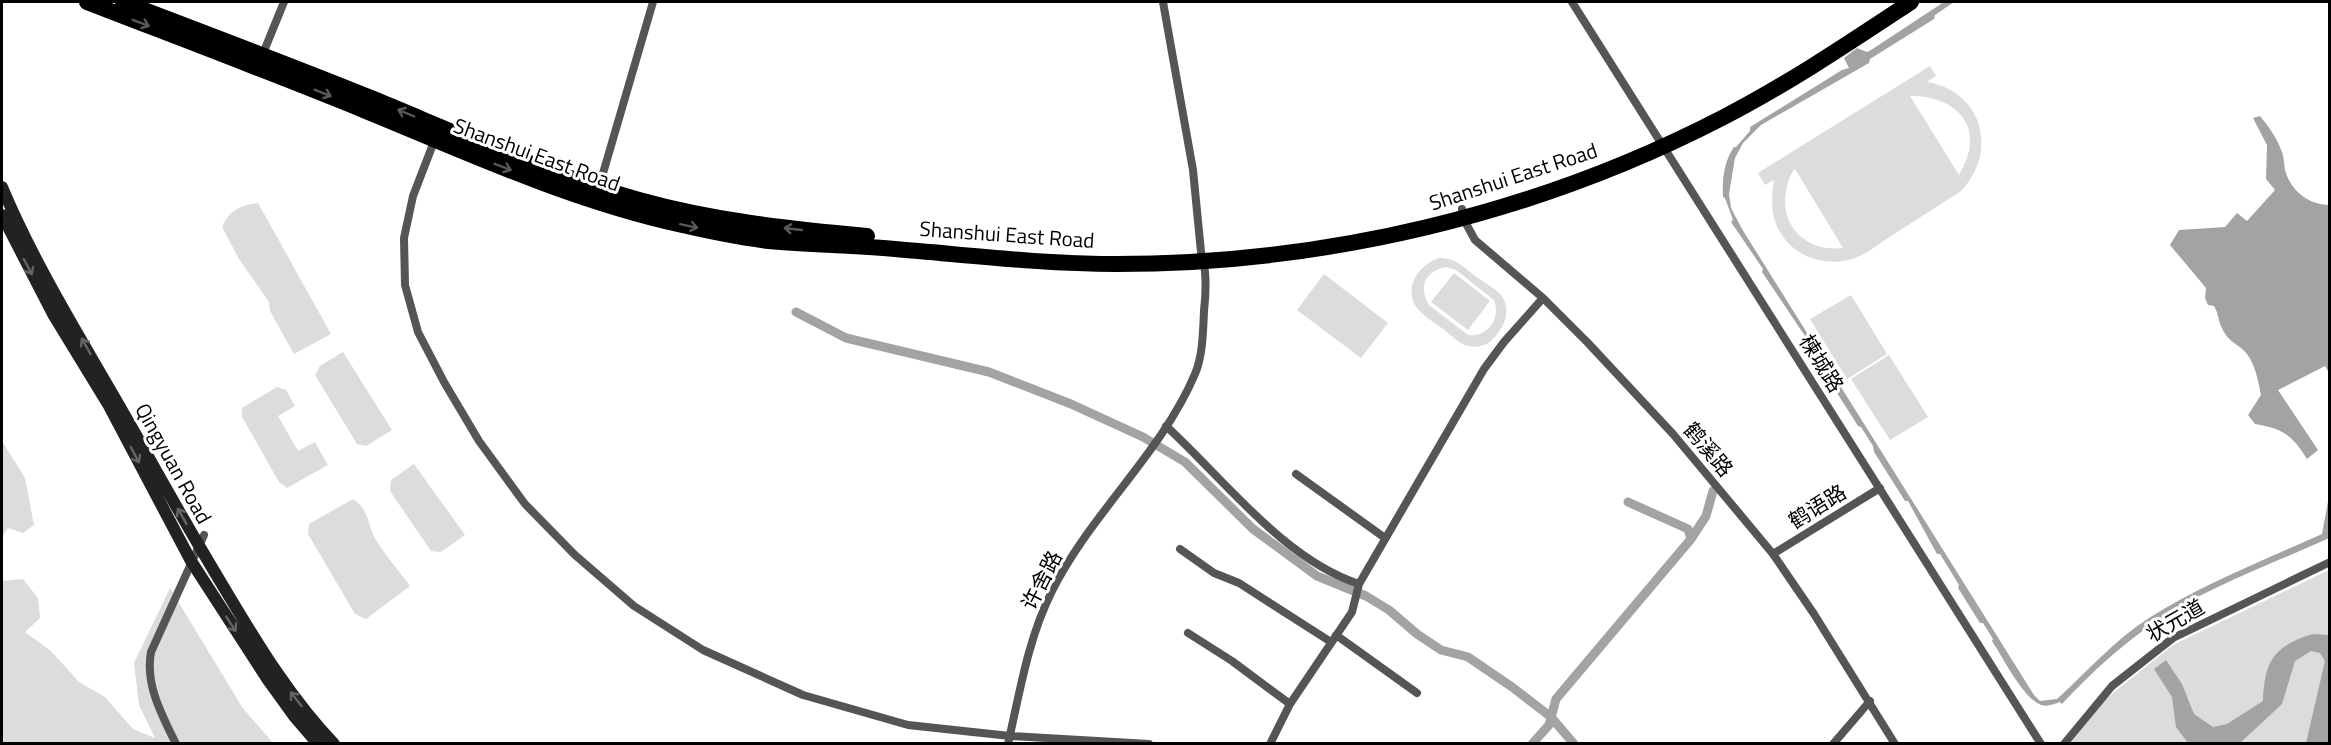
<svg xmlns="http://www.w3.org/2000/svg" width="2331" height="745" viewBox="0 0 2331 745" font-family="'Titillium Web','Noto Sans SC',sans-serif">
	<rect width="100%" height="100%" fill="#fff"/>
	<path fill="#dcdcdc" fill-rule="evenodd" d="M1930 66 1936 76 1927 82C1982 91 1999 151 1961 191 1937 207 1912 222 1888 238 1876 246 1863 257 1848 260 1827 265 1804 259 1789 244 1771 225 1770 204 1774 180L1765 185 1758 173ZM1910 96C1936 95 1969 108 1970 139 1971 151 1965 164 1959 175ZM1794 169H1795L1843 248C1794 253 1771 209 1794 169Z
		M258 203 331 334 294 354 270 311 269 302 239 259 222 227C228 211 242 204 258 203Z
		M1439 258C1454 257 1464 267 1475 276 1483 282 1495 288 1501 295 1513 310 1503 330 1491 341 1485 347 1473 348 1465 345 1457 342 1450 334 1443 329 1434 322 1421 315 1415 305 1404 284 1421 264 1439 258ZM1446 267 1456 270 1494 300C1501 319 1488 337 1468 335L1429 305C1418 287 1425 271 1446 267Z
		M1454 273 1490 301 1468 330 1431 302Z
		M1324 274 1388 323 1361 358 1297 310Z
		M1851 295 1887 354 1847 379 1810 319Z
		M343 352 392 430 366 446 357 444 315 375 320 366Z
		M1889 355 1928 417 1890 440 1851 379Z
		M277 387 286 390 295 406 278 416 298 451 315 442 328 465 287 488 279 482 242 417V408Z
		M2 441 25 478 34 525 23 533 8 528 2 537Z
		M414 464 465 535 441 552 431 551 390 491 391 480Z
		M353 499C370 510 367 525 376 540 386 556 399 571 410 586L366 619 355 614 308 534 309 524Z
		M2329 570V743L2070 744 2103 701 2173 645Z
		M23 579 38 598 40 618 25 632 51 651 79 682 105 697 133 729 155 738 139 705 134 663 170 588 242 707 273 743 2 744V581Z"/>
	<path fill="#a3a3a3" d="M1944 2H1954L1935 15 1934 19 1870 59 1869 63 1761 125 1743 143 1735 158 1729 194 1731 208 1742 229 2034 695 2040 701 2057 699C2087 672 2114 640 2149 618 2203 584 2264 560 2322 534L2329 496 2330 537 2327 539C2268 566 2204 588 2151 625 2118 648 2089 675 2062 704L2060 702C2054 704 2047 707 2041 705 2022 697 2004 659 1992 641L1993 639 1983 623H1980L1958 588 1959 585 1940 554H1937L1908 501H1905L1874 452 1873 446 1861 427 1858 426 1837 393 1838 391 1823 371 1806 342 1807 339 1762 272 1763 269 1731 222 1733 220 1725 198 1723 197C1722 180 1724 161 1734 147H1736L1750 131V127L1842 70 1849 68 1844 58 1857 48 1867 52 1871 50Z
		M2260 116C2269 127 2277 138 2282 152 2284 158 2284 164 2285 170 2291 191 2308 204 2329 205V373L2325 366 2278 390 2318 450 2307 459C2291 434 2283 429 2255 424L2248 415 2261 395C2258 379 2254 358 2241 348 2233 342 2226 338 2222 328 2218 321 2219 314 2214 306L2208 305 2205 298 2206 288 2170 245 2179 230 2225 227 2237 213 2247 221 2275 190 2266 179 2267 145 2253 118Z
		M2313 634 2329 635V743H2306L2325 661 2320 653 2311 651 2295 661 2282 704 2240 743H2188L2176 727 2172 697 2154 669 2166 660 2182 684 2194 714 2213 727 2227 724 2263 701C2264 662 2274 645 2313 634Z"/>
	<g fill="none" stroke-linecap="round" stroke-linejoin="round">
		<path stroke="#a3a3a3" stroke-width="9" d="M796 312 846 338 989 372 1071 404 1143 437 1185 462 1253 529 1317 576 1366 596 1389 610 1417 634 1441 650 1468 657 1512 687 1551 717 1574 744
			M1691 539 1706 516 1713 491
			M1532 744 1549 725 1556 699 1691 539 1688 529 1628 502"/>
		<path stroke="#555" stroke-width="8" d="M1572 2 2041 744
			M262 56 284 2
			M435 139 413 196 404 238 405 285 418 332 444 382 479 441 525 504 575 555 634 606 703 650 803 695 908 725 1010 736 1149 744
			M599 187 653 2
			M1462 209 1463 218 1475 240 1543 298 1588 343 1673 434 1773 554 1814 614 1895 744
			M1166 426C1224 479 1283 559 1359 584
			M1296 474 1385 538
			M1180 549 1214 573 1239 583 1331 642
			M1773 554 1880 488
			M1188 633 1232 661 1290 704
			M1336 635 1417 693
			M176 744C162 715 145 685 151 652L204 535
			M1008 744C1020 691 1028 639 1052 591 1091 513 1161 454 1195 374 1203 355 1203 331 1204 311 1206 293 1207 269 1201 252L1193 170 1163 2
			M1270 744 1290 704 1352 612 1359 584 1484 369 1504 342 1543 298
			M1833 744 1870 701
			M2064 744 2112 686 2173 638 2330 562"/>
		<path stroke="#222" stroke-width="12" d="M2 187C38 273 90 353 136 435 166 489 197 543 229 596 260 648 292 700 334 744
			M2 215 53 314 108 404 191 561 268 680 294 716 318 744"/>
		<path stroke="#000" stroke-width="16" d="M87 2C180 38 273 73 366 111 464 151 561 196 665 221 699 229 734 237 769 241 811 245 853 245 895 249 969 255 1042 264 1116 264 1325 264 1536 214 1722 118 1788 84 1849 43 1911 2
			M123 2C207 34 292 66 376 100 463 136 549 175 639 200 714 221 790 229 867 236"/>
	</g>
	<defs><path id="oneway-shaft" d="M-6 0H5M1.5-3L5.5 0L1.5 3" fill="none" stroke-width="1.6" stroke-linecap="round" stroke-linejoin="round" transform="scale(1.5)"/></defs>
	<g stroke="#595959">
		<use href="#oneway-shaft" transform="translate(141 23) rotate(21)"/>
		<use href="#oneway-shaft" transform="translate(323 93) rotate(22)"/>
		<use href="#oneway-shaft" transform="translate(406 113) rotate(-157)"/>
		<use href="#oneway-shaft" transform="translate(503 167) rotate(21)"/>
		<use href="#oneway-shaft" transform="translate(689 226) rotate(12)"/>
		<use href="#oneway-shaft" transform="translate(793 229) rotate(-174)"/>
	</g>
	<g stroke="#646464">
		<use href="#oneway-shaft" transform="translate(28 267) rotate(62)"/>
		<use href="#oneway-shaft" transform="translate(86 346) rotate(-119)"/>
		<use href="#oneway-shaft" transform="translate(135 455) rotate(62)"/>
		<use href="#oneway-shaft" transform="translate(182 516) rotate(-119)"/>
		<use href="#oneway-shaft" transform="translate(231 624) rotate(57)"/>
		<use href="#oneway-shaft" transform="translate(296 699) rotate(-128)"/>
	</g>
	<g text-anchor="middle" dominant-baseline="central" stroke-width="6" stroke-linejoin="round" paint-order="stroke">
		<g font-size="21" fill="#000" stroke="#fff">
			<text transform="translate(537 154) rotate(20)">Shanshui East Road</text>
			<text transform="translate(1513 176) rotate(-18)">Shanshui East Road</text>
			<text transform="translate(1007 234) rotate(4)">Shanshui East Road</text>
			<text transform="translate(1822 363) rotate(58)">楝城路</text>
			<text transform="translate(1709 449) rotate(50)">鹤溪路</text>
			<text transform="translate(174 463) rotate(61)">Qingyuan Road</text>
			<text transform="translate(1817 506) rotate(-32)">鹤语路</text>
			<text transform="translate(1041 580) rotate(-63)">许舍路</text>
			<text transform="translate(2175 620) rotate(-30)">状元道</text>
		</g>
	</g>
	<rect width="2331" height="745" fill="none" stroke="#000000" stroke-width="6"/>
</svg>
